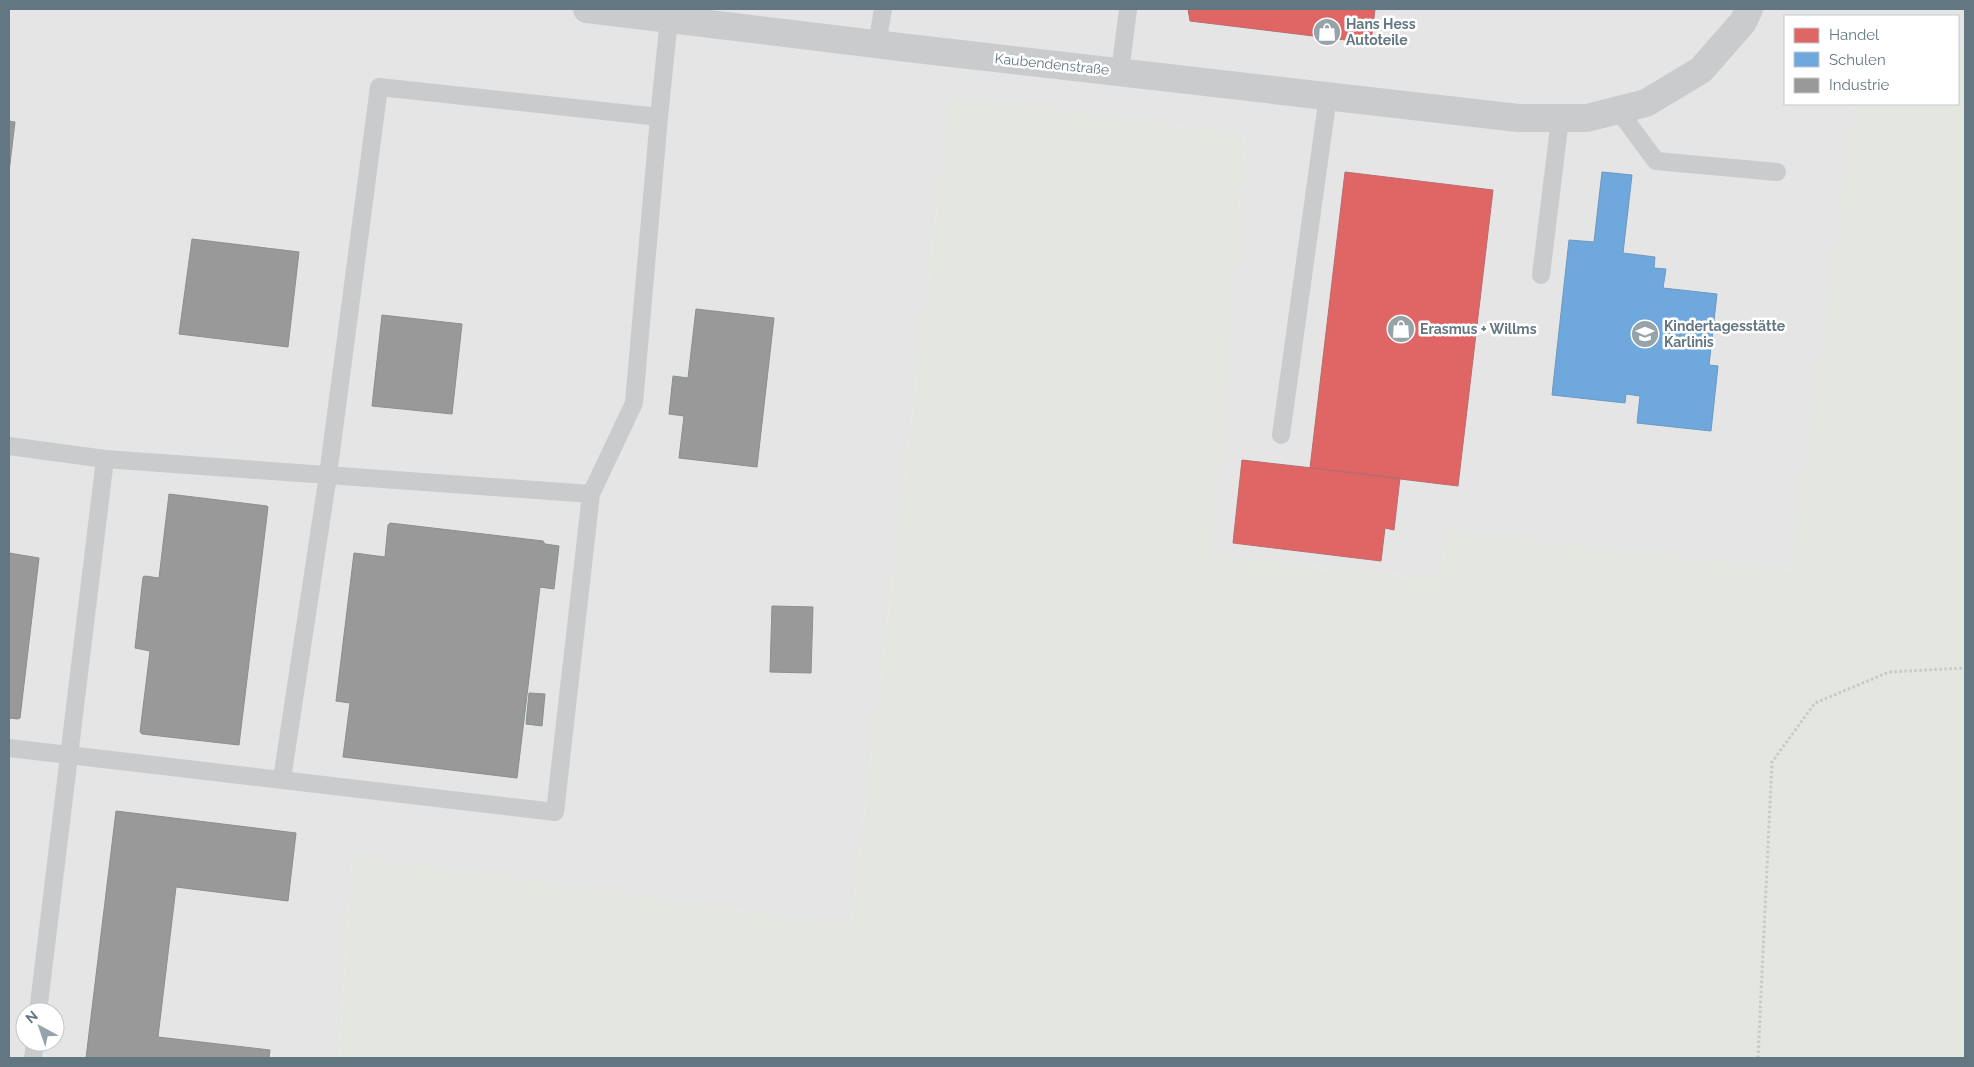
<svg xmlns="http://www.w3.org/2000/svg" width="1974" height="1067" viewBox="0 0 1974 1067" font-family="Raleway,sans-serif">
	<rect width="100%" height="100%" fill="#f4f4f2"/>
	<path fill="#e4e5e4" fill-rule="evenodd" d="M9 9H1965V42H1958V16H1785V104H1856L1792 570 1447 532 1441 580 1210 557 1245 136 950 97 851 927 352 857 339 1058H9ZM25 1012H55V1042H25Z"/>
	<path fill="#e4e7e0" d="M1958 42H1965V1058H339L352 857 851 927 950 97 1245 136 1211 557 1441 580 1447 532 1791 570 1856 104H1958Z"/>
	<path fill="#e06666" stroke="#ba6b6e" d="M1188 9H1375L1371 43 1190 21Z
		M1345 172 1493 190 1458 486 1310 468Z
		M1242 460 1400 478 1394 530 1385 528 1381 561 1233 543Z"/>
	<path fill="#6fa8dc" stroke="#6b99c1" d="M1602 172 1632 175 1623 253 1655 257 1654 268 1666 269 1663 288 1717 294 1709 365 1718 366 1711 431 1637 423 1640 396 1626 394 1625 403 1552 395 1569 240 1594 242Z"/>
	<path fill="#999" stroke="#898f92" d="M9 121 15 122 9 172Z
		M192 239 299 252 288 347 179 334Z
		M696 309 774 318 757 467 679 458 684 416 669 414 673 376 688 378Z
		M382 315 462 324 452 414 372 406Z
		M169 494 267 506 268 507 239 745 142 734 140 732 150 651 135 648 143 577 145 576 159 578Z
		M390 523 543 541 545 544 559 546 554 589 540 587 517 778 343 757 350 703 336 701 354 553 385 557 388 525Z
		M9 553 39 558 20 718 18 719 9 718Z
		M772 606 813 607 811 673 770 672Z
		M529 693 545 694 542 726 526 724Z
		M116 811 296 833 288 901 176 887 158 1037 270 1050 269 1058H86Z"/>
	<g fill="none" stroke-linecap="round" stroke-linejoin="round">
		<path stroke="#c8c9c9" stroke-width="3" stroke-dasharray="2.5 2.5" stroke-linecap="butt" d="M1758 1058 1772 762 1815 703 1889 672 1965 668"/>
		<path stroke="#cacbcc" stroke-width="18" d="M877 44 883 9
			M1120 72 1128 9
			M1618 110 1656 161 1777 172
			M659 117 669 19
			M1541 275 1560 119
			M1281 435 1328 96
			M9 446 105 459 591 494
			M9 748 555 812 591 494 634 403 659 117 379 87 328 475 282 779
			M38 1012 105 459
			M33 1058 35 1042"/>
		<path stroke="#cacbcc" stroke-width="28" d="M587 9 908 48 1518 118H1587L1646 103 1701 70 1743 22 1749 9"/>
	</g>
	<defs>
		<symbol id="shop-disc" viewBox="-11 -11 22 22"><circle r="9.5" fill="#96a3a9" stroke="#fff"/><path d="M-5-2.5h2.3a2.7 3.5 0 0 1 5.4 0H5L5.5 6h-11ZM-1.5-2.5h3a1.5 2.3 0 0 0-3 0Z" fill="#fff"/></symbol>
		<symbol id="school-disc" viewBox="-11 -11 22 22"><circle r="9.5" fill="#96a3a9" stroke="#fff"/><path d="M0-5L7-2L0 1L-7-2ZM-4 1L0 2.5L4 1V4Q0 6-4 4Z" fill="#fff"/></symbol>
	</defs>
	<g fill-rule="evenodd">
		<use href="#shop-disc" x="1311" y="16" width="32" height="32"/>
		<use href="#shop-disc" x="1385" y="313" width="32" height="32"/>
		<use href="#school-disc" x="1629" y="318" width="32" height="32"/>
	</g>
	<g text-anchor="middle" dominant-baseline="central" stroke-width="5" stroke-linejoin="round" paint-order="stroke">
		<g font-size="14" font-weight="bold" fill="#637782" stroke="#fff" text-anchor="start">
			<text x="1346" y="24">Hans Hess<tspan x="1346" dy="16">Autoteile</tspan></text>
			<text x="1664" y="326">Kindertagesstätte<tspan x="1664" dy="16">Karlinis</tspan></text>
			<text x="1420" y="329">Erasmus + Willms</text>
		</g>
		<g font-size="14" fill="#637782" stroke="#fff">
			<text transform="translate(1052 64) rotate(6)">Kaubendenstraße</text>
		</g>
	</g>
	<rect width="1974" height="1067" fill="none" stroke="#637782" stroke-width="20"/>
	<rect x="1784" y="15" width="175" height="90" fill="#ffffff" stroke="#c1c9cd"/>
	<rect x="1794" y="28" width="25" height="15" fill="#e06666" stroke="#c1c9cd"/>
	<text x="1829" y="40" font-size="15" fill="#637782">Handel</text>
	<rect x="1794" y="52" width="25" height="15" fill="#6fa8dc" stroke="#c1c9cd"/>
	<text x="1829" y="65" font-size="15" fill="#637782">Schulen</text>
	<rect x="1794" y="78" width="25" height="15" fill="#999999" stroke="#c1c9cd"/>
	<text x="1829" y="90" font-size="15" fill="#637782">Industrie</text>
	<g transform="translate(40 1027) rotate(320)"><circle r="24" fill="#ffffff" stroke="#c1c9cd"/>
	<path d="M0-4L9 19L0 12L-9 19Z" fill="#96a3a9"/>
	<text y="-8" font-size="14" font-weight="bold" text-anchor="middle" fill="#637782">N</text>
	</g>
</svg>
